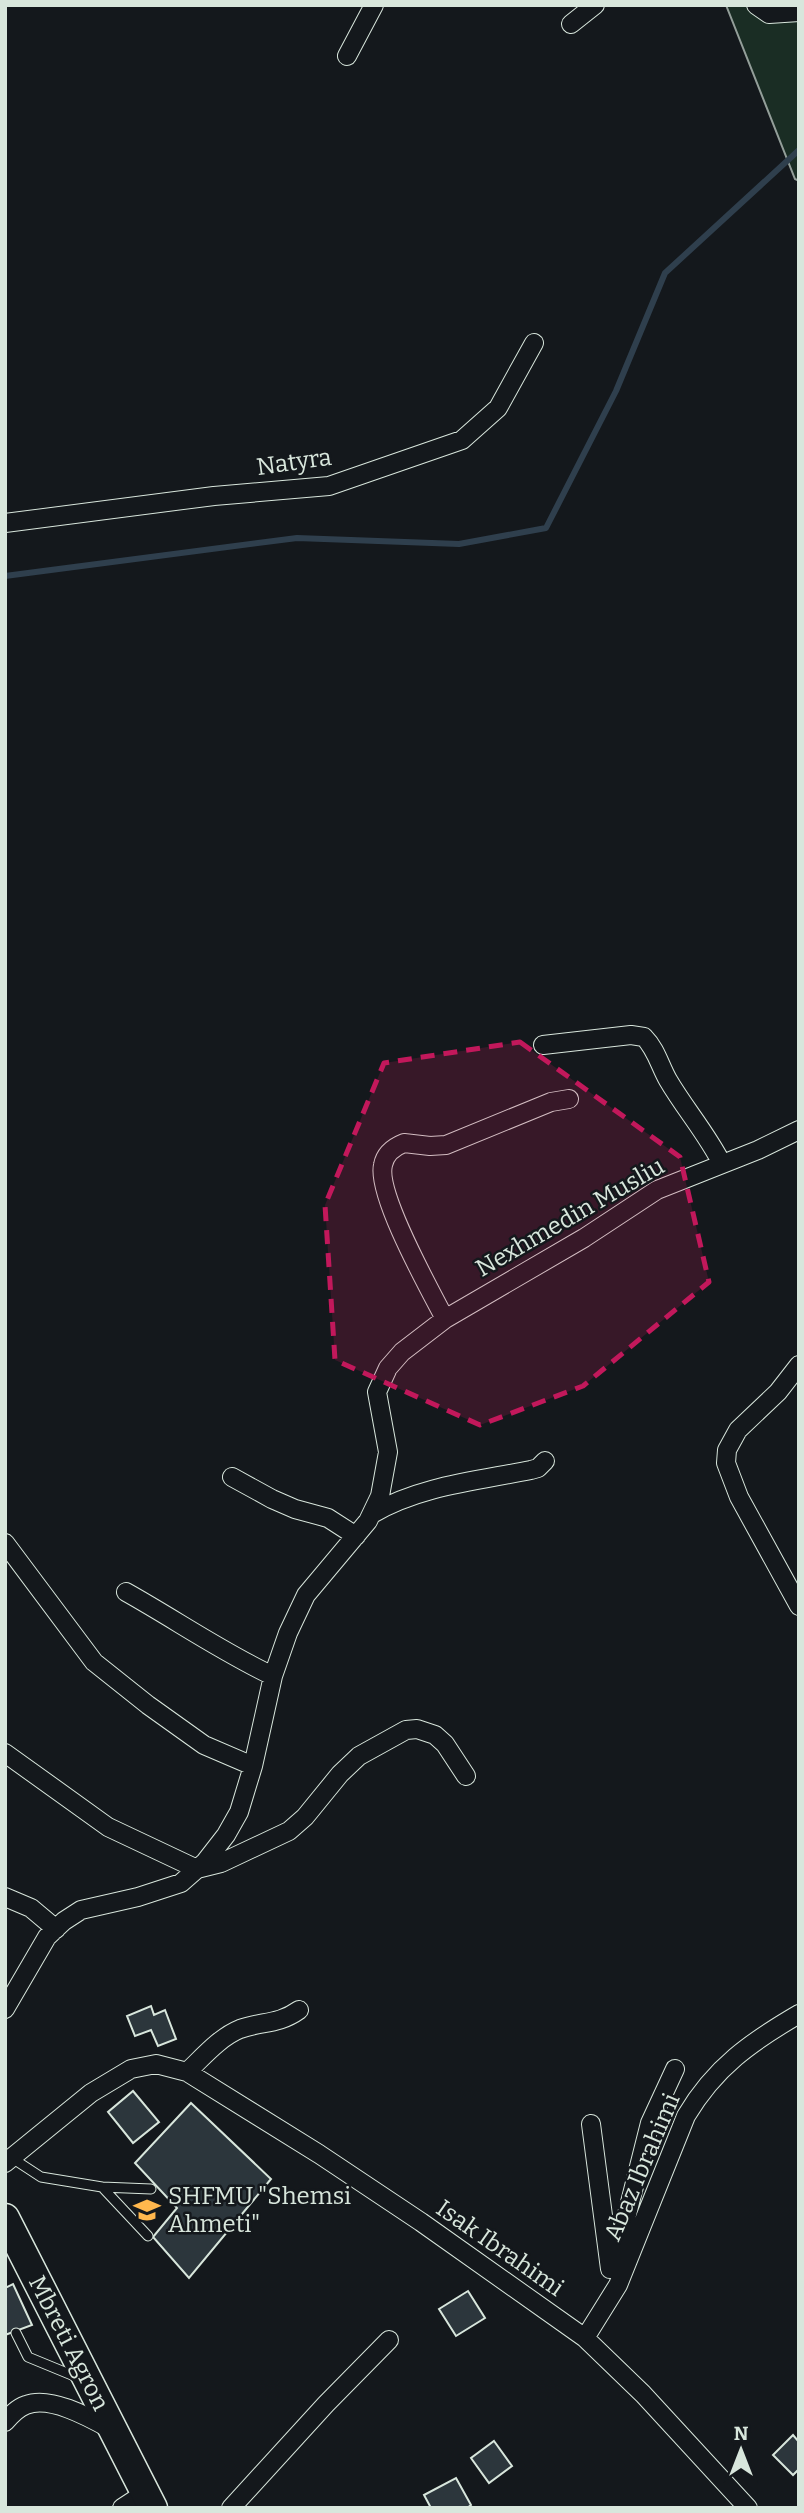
<svg xmlns="http://www.w3.org/2000/svg" width="804" height="2513" viewBox="0 0 804 2513" font-family="Bitter,serif">
	<rect width="100%" height="100%" fill="#14181c"/>
	<path fill="#1a2d24" stroke="#939e99" stroke-width="2" d="M726 5H799V181L795 179Z"/>
	<g fill="none" stroke-linecap="round" stroke-linejoin="round">
		<path stroke="#2f3f4d" stroke-width="6" d="M5 576 297 538 459 544 546 528 616 391 665 273 799 150"/>
	</g>
	<path fill="#2c363c" stroke="#d8e6dc" stroke-width="2" d="M151 2006 154 2015 165 2010 176 2039 158 2046 151 2030 135 2036 127 2016Z
		M133 2091 159 2122 133 2143 108 2112Z
		M191 2103 271 2179 189 2278 153 2237 177 2208 135 2163Z
		M13 2284 32 2325 5 2335V2288Z
		M468 2291 485 2318 456 2336 439 2309Z
		M793 2435 799 2442V2469L793 2475 773 2455Z
		M494 2441 512 2466 489 2483 471 2458Z
		M456 2478 471 2505 467 2508H431L424 2495Z"/>
	<g fill="none" stroke-linecap="round" stroke-linejoin="round">
		<defs>
			<path id="lane" d="M12 2158 41 2177 102 2187 148 2236
				M102 2187 151 2189
				M16 2333 28 2357 79 2378"/>
			<path id="street" d="M756 5 769 14 799 12
				M571 24 595 5
				M347 56 374 5
				M5 523 214 496 329 486 462 440 498 408 534 343
				M543 1045 631 1035 644 1037C656 1049 660 1066 668 1080 685 1109 707 1134 722 1164
				M445 1319C430 1290 376 1194 383 1165 385 1154 394 1147 404 1143L430 1146 446 1145 551 1102 569 1099
				M799 1365 778 1392 738 1430 727 1450 726 1463 739 1497 799 1606
				M232 1477 272 1499 295 1509 328 1518 356 1536
				M372 1514C420 1486 476 1481 531 1470L538 1468 545 1461
				M5 1543 94 1662 148 1705 204 1745 253 1766
				M126 1592C176 1620 222 1652 273 1676
				M5 1753 108 1827 197 1869 221 1863 289 1831 305 1817 340 1774 359 1756 406 1730 417 1729 435 1735 445 1744 466 1776
				M5 1897 31 1908 56 1929
				M5 2009 47 1937 64 1921 81 1910 138 1897 181 1883 205 1862 226 1835 239 1812 253 1766 273 1676 288 1633 306 1595 368 1521 380 1496 388 1452 377 1392 388 1368 402 1352 445 1319 584 1238 657 1190 758 1150 799 1130
				M187 2072C203 2057 220 2037 240 2029 262 2021 278 2025 299 2010
				M591 2124 610 2269
				M5 2163 91 2093 131 2069 156 2064 187 2072 319 2154 421 2222 585 2338 643 2394 748 2508
				M610 2268 620 2242 650 2123 675 2069
				M585 2338 618 2285 686 2116C715 2067 751 2042 799 2014
				M5 2422C11 2415 17 2408 26 2405 51 2395 92 2419 114 2431
				M122 2508 145 2493
				M231 2508 326 2404 389 2340"/>
			<path id="primary" d="M5 2218 153 2508"/>
		</defs>
		<use href="#lane" stroke="#d8e6dc" stroke-width="11"/>
		<use href="#street" stroke="#d8e6dc" stroke-width="20"/>
		<use href="#primary" stroke="#d8e6dc" stroke-width="31"/>
		<use href="#lane" stroke="#14181c" stroke-width="9"/>
		<use href="#street" stroke="#14181c" stroke-width="18"/>
		<use href="#primary" stroke="#14181c" stroke-width="28"/>
	</g>
	<path fill="#c2185b" fill-opacity="0.2" stroke="#c2185b" stroke-width="5" stroke-dasharray="14 9" stroke-linejoin="round" d="M520 1042 680 1157 709 1282 583 1386 480 1425 335 1360 325 1205 384 1063Z"/>
	<defs>
		<symbol id="school-bare" viewBox="-9 -9 18 18"><path d="M0-5L7-2L0 1L-7-2ZM-4 1L0 2.5L4 1V4Q0 6-4 4Z" fill="#ffb74d" stroke="#14181c" stroke-width="2.5" paint-order="stroke"/></symbol>
	</defs>
	<g fill-rule="evenodd">
		<use href="#school-bare" x="128" y="2191" width="38" height="38"/>
	</g>
	<g text-anchor="middle" dominant-baseline="central" stroke-width="5" stroke-linejoin="round" paint-order="stroke">
		<g font-size="24" fill="#d8e6dc" stroke="#14181c">
			<text transform="translate(294 462) rotate(-8)">Natyra</text>
			<text transform="translate(570 1217) rotate(-30)">Nexhmedin Musliu</text>
			<text transform="translate(642 2167) rotate(-67)">Abaz Ibrahimi</text>
			<text transform="translate(500 2248) rotate(35)">Isak Ibrahimi</text>
			<text transform="translate(69 2343) rotate(63)">Mbreti Agron</text>
		</g>
		<g font-size="24" fill="#d8e6dc" stroke="#14181c" text-anchor="start">
			<text x="168" y="2196">SHFMU "Shemsi<tspan x="168" dy="28">Ahmeti"</tspan></text>
		</g>
	</g>
	<rect width="804" height="2513" fill="none" stroke="#d8e6dc" stroke-width="14"/>
	<g transform="translate(741 2450)" stroke="#14181c" stroke-width="5" paint-order="stroke">
	<path d="M0-5L12 26L0 18L-12 26Z" fill="#d8e6dc"/>
	<text y="-10" font-size="19" font-weight="bold" text-anchor="middle" fill="#d8e6dc">N</text>
	</g>
</svg>
